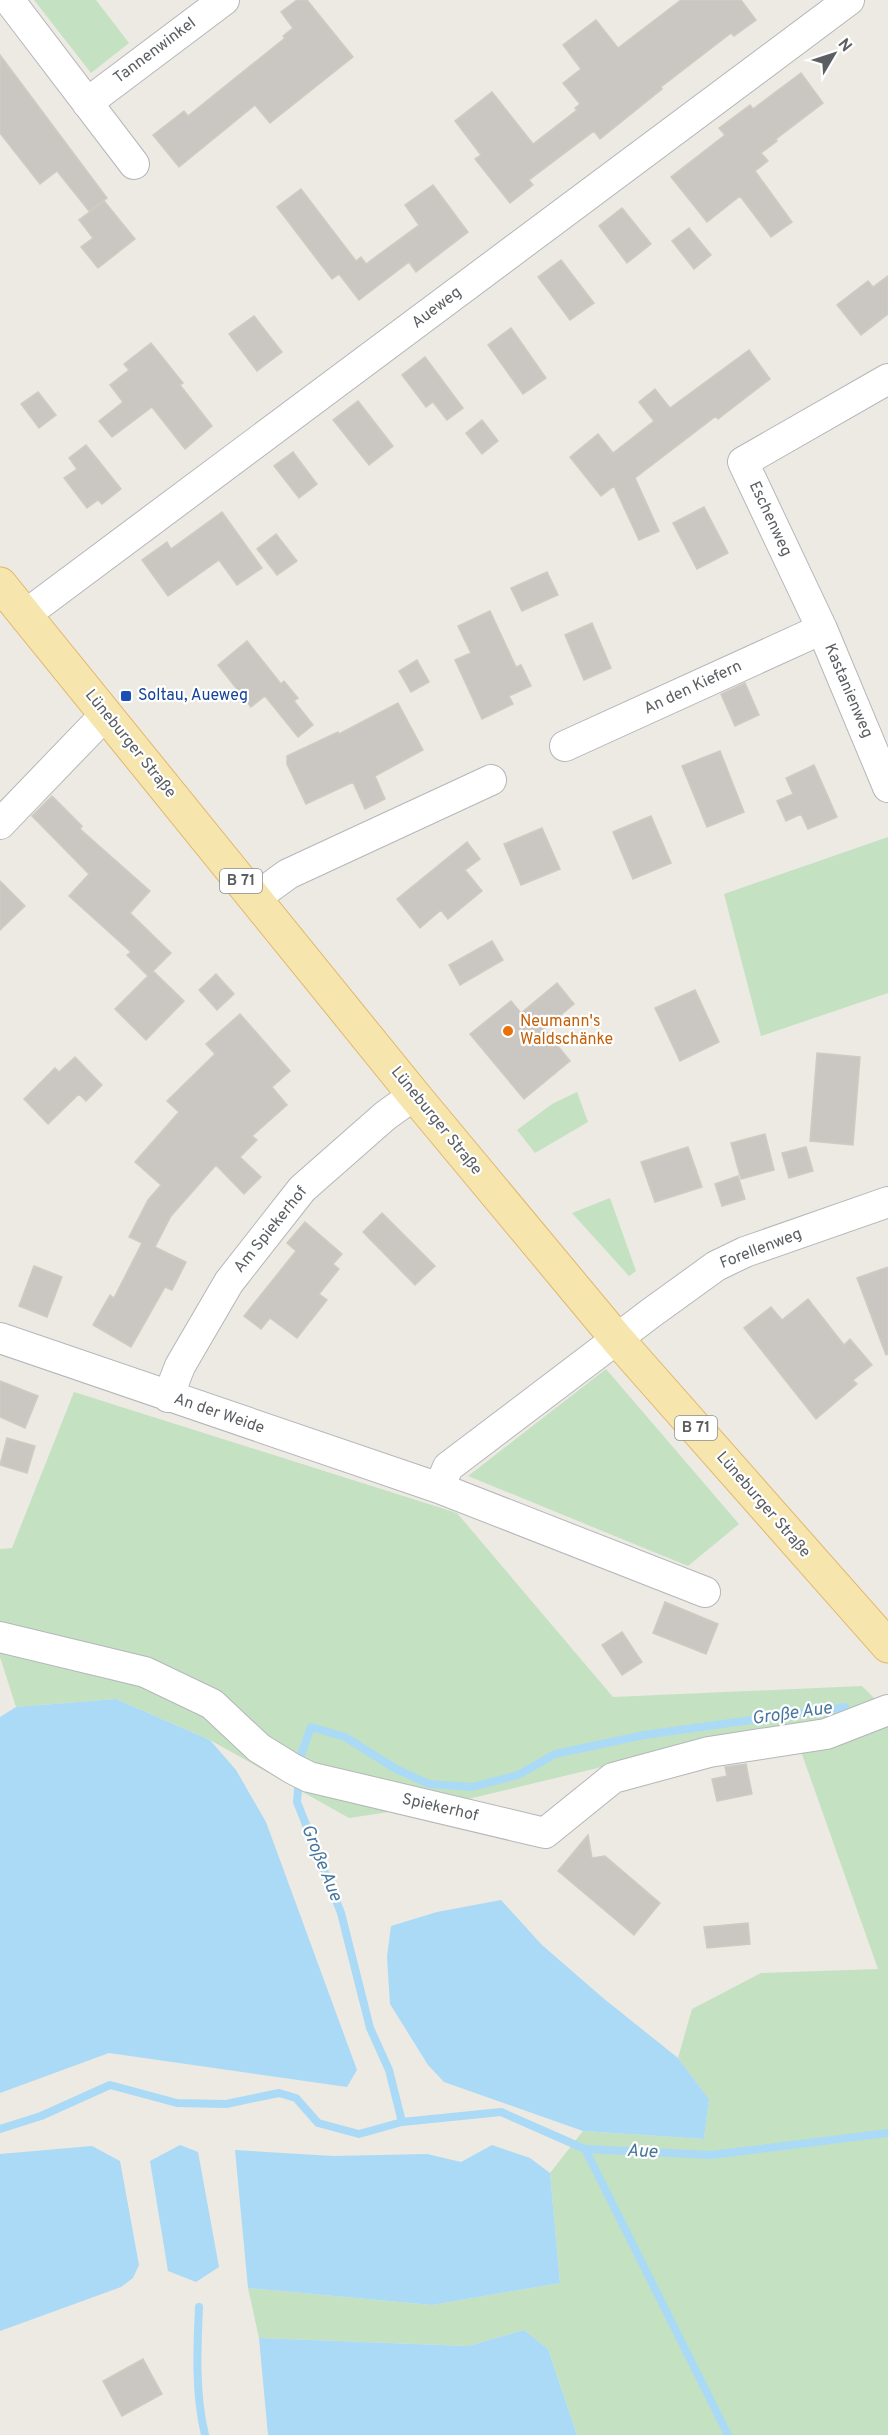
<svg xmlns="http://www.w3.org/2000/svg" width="888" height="2435" viewBox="0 0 888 2435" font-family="Overpass,sans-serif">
	<rect width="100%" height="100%" fill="#eceae3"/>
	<path fill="#c4e2c2" d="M34 0H96L129 43 91 73Z
		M888 837V993L761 1036 724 894Z
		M577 1092 588 1122 535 1153 517 1130 552 1104Z
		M610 1198 636 1271 629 1276 572 1213Z
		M606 1369 739 1524 688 1566 468 1476Z
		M74 1392 457 1513 613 1697 862 1686 888 1712V2435H577L548 2349 524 2330 468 2346 259 2338 248 2288 432 2305 560 2283 550 2173 583 2131 704 2139 709 2099 678 2058 692 2009 761 1973 878 1969 798 1743 610 1765 456 1802 349 1818 210 1740 116 1699 16 1707 0 1657V1549L12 1548Z"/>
	<path fill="#aadaf6" d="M116 1699 210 1740 236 1770 266 1822 357 2070 347 2087 109 2053 0 2093V1717L16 1707Z
		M501 1900 542 1945 603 1998 678 2058 709 2099 704 2139 583 2131 444 2082 428 2065 390 2004 387 1957 391 1926 437 1912Z
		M180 2145 198 2152 219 2267 196 2282 168 2271 150 2161Z
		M492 2145 530 2158 550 2173 560 2283 432 2305 248 2288 235 2150 333 2156 427 2154 461 2162Z
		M92 2146 120 2161 139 2265 133 2278 121 2287 0 2331V2154Z
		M524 2330 548 2349 577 2435H268L259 2338 468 2346Z"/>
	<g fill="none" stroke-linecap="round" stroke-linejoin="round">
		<path stroke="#aadaf6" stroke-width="8" d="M300 1765 301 1755 311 1727 345 1737 396 1769 429 1784 472 1787 518 1775 555 1754 644 1735 845 1707
			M299 1778 297 1802 341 1913 370 2028 389 2070 402 2122
			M0 2129 41 2116 110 2085 177 2103 226 2104 279 2093 296 2098 318 2123 359 2134 402 2122 501 2112 585 2149 711 2155 888 2133
			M585 2149 728 2435
			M199 2307C197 2350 195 2394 205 2435"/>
	</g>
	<path fill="#cac7c2" stroke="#d0cbc2" stroke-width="1.5" d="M297 0H307L353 57 270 123 255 105 179 167 153 135 184 111 188 116 285 38 283 36 293 28 281 12Z
		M681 0H741L756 20 734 36 731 33 661 87 662 89 600 139 594 131 529 180 533 185 510 203 475 159 481 155 455 121 492 92 533 144 577 110 575 108 580 104 563 83 581 69 563 45 596 20 618 48Z
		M0 55 107 198 89 211 57 171 40 184 0 133Z
		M801 73 823 103 776 139 777 141 761 153 768 161 755 171 792 222 771 237 740 196 707 222 671 177 725 135 719 128 750 105 753 109Z
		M433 185 468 232 416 272 409 262 359 300 339 274 332 279 277 207 301 189 356 261 361 257 366 264 419 225 405 205Z
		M104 201 135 239 98 268 81 247 93 238 79 220Z
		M622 208 651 244 627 263 599 226Z
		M689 228 711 255 694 269 672 241Z
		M561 260 594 303 570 320 538 277Z
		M888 276V314L861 335 837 305 868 281 873 287Z
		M254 316 282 352 257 371 229 334Z
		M511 328 546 378 523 394 488 345Z
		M151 343 183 383 180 385 212 426 185 449 152 407 112 437 99 421 123 402 110 385 129 370 124 364Z
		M749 350 770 379 718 419 716 416 635 478 659 531 639 540 614 486 601 496 570 457 598 434 613 453 654 421 639 402 655 389 670 408Z
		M425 357 463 408 447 420 433 402 426 407 402 375Z
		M38 392 56 415 39 428 21 404Z
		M358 401 393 446 369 465 333 420Z
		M482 420 498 441 482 454 466 433Z
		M86 445 121 489 102 504 98 500 87 508 64 478 77 469 69 458Z
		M293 452 317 484 299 498 274 466Z
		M704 507 728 553 697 569 673 523Z
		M222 512 262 568 237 585 219 560 168 596 142 560 167 542 171 549Z
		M276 534 297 561 277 575 257 549Z
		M547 572 558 595 522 611 511 588Z
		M490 611 516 667 521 665 531 686 509 696 513 704 482 719 455 660 471 653 458 626Z
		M592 623 611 668 584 680 565 635Z
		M247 641 281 684 284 681 298 698 294 701 313 725 298 737 265 696 251 707 218 665Z
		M417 660 429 682 411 692 399 671Z
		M745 683 759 715 735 726 721 694Z
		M398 703 423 750 375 776 385 799 365 809 353 782 306 804 287 764V756L338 732 339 734Z
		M720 751 744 812 707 827 682 766Z
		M814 765 837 817 808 829 801 814 786 821 777 801 793 794 786 778Z
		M52 796 82 826 80 829 150 891 130 913 171 953 152 972 153 971 184 1001 146 1040 115 1009 148 976 127 955 131 952 69 896 89 874 32 816Z
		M651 816 671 863 633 879 613 832Z
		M542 828 560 869 521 885 504 844Z
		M467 842 480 859 465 870 482 891 448 919 441 910 420 928 397 899Z
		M0 881 25 906 0 930Z
		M492 941 503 960 460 985 449 965Z
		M216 974 234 994 217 1010 199 990Z
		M557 983 574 1004 544 1029 570 1061 524 1099 470 1034 511 1001 521 1013Z
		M695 990 719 1042 680 1061 655 1008Z
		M240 1014 290 1071 272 1087 287 1105 252 1136 257 1140 240 1157 261 1177 244 1194 216 1165 171 1216 155 1247 186 1262 172 1290 165 1287 131 1347 93 1325 110 1295 114 1298 142 1243 129 1237 148 1200 161 1185 135 1162 179 1112 167 1101 215 1054 206 1044Z
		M817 1053 860 1057 853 1145 810 1141Z
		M75 1057 102 1085 86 1101 79 1094 48 1124 24 1099 55 1068 59 1072Z
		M765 1134 774 1170 741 1179 731 1143Z
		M688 1147 702 1187 655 1202 641 1162Z
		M806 1147 813 1171 789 1178 782 1153Z
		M738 1176 745 1199 722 1206 715 1184Z
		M382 1213 435 1266 415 1285 363 1232Z
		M305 1222 342 1254 333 1264 339 1269 319 1294 327 1300 297 1338 270 1318 261 1329 244 1316 296 1251 287 1243Z
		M34 1266 62 1277 47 1317 19 1306Z
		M888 1267V1354L886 1355 857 1278Z
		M808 1299 844 1345 850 1339 872 1365 853 1380 857 1384 816 1419 744 1328 771 1307 782 1320Z
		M0 1381 38 1396 25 1428 0 1417Z
		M7 1438 35 1446 27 1473 0 1465Z
		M665 1602 718 1624 706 1654 653 1633Z
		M622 1632 642 1662 622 1675 602 1645Z
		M746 1764 752 1794 717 1801 712 1779 727 1776 725 1767Z
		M588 1835 592 1858 605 1856 660 1903 634 1935 558 1871Z
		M748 1923 750 1944 707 1948 704 1927Z
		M143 2359 162 2394 122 2416 103 2381Z"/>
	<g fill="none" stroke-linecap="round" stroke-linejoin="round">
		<defs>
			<path id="minor" d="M9 0 134 164
				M87 103 224 0
				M888 379 743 462 822 629 888 787
				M25 615 849 0
				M565 746 822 629
				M0 824 106 714
				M255 898 288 874 491 780
				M0 1338 439 1488 448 1467 651 1313 716 1266 745 1252 888 1202
				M168 1397 180 1366 229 1282 302 1189 385 1116 414 1095
				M439 1488 705 1592
				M0 1637 145 1672 212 1704 259 1748 293 1769 309 1777 545 1833 613 1778 709 1752 826 1734 888 1710"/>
			<path id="major" d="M0 584 414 1095 617 1339 888 1646"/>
		</defs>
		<use href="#minor" stroke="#b4b6b9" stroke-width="32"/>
		<use href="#major" stroke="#e2b767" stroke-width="35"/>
		<use href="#minor" stroke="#fff" stroke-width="30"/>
		<use href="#major" stroke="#f6e6ae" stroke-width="33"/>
	</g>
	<rect fill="#1a4fb4" stroke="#fff" stroke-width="2" x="120" y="690" width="12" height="12" rx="3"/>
	<circle fill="#e8710a" stroke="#fff" stroke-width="2" cx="508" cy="1031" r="6"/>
	<g text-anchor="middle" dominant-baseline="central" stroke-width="4.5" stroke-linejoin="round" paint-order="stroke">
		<g fill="#fff" stroke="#8c8f91" stroke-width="1.5">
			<rect x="220" y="869" width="42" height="24" rx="4.5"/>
			<rect x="675" y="1416" width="42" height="24" rx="4.5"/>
		</g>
		<g font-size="15" font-weight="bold" fill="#5b5f62">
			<text x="241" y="881">B 71</text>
			<text x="696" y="1428">B 71</text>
		</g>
		<g font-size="16" fill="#5b5f62" stroke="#fff">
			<text transform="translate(155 51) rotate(-37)">Tannenwinkel</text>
			<text transform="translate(437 308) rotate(-37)">Aueweg</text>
			<text transform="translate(770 519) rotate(65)">Eschenweg</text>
			<text transform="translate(693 688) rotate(-25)">An den Kiefern</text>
			<text transform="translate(848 691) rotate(67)">Kastanienweg</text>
			<text transform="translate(130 744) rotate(51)">Lüneburger Straße</text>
			<text transform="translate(436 1121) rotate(51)">Lüneburger Straße</text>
			<text transform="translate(271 1230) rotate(-51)">Am Spiekerhof</text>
			<text transform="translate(761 1249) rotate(-21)">Forellenweg</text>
			<text transform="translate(219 1414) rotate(19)">An der Weide</text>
			<text transform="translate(763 1505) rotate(49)">Lüneburger Straße</text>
			<text transform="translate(440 1808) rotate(13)">Spiekerhof</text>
		</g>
		<g font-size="16" fill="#164399" stroke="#fff" text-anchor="start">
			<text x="138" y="696">Soltau, Aueweg</text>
		</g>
		<g font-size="16" fill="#c56008" stroke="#fff" text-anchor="start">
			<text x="520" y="1022">Neumann's<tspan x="520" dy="18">Waldschänke</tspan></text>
		</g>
		<g font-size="18" font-style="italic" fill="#47769d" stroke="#fff">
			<text transform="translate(792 1714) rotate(-8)">Große Aue</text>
			<text transform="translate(321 1863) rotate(68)">Große Aue</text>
			<text transform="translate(642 2152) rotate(3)">Aue</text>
		</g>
	</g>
	<g transform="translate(834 54) rotate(51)" stroke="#ffffff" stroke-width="4.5" paint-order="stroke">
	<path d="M0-4.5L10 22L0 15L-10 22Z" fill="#5b5f62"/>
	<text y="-9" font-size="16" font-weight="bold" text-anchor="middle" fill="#5b5f62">N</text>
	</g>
</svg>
